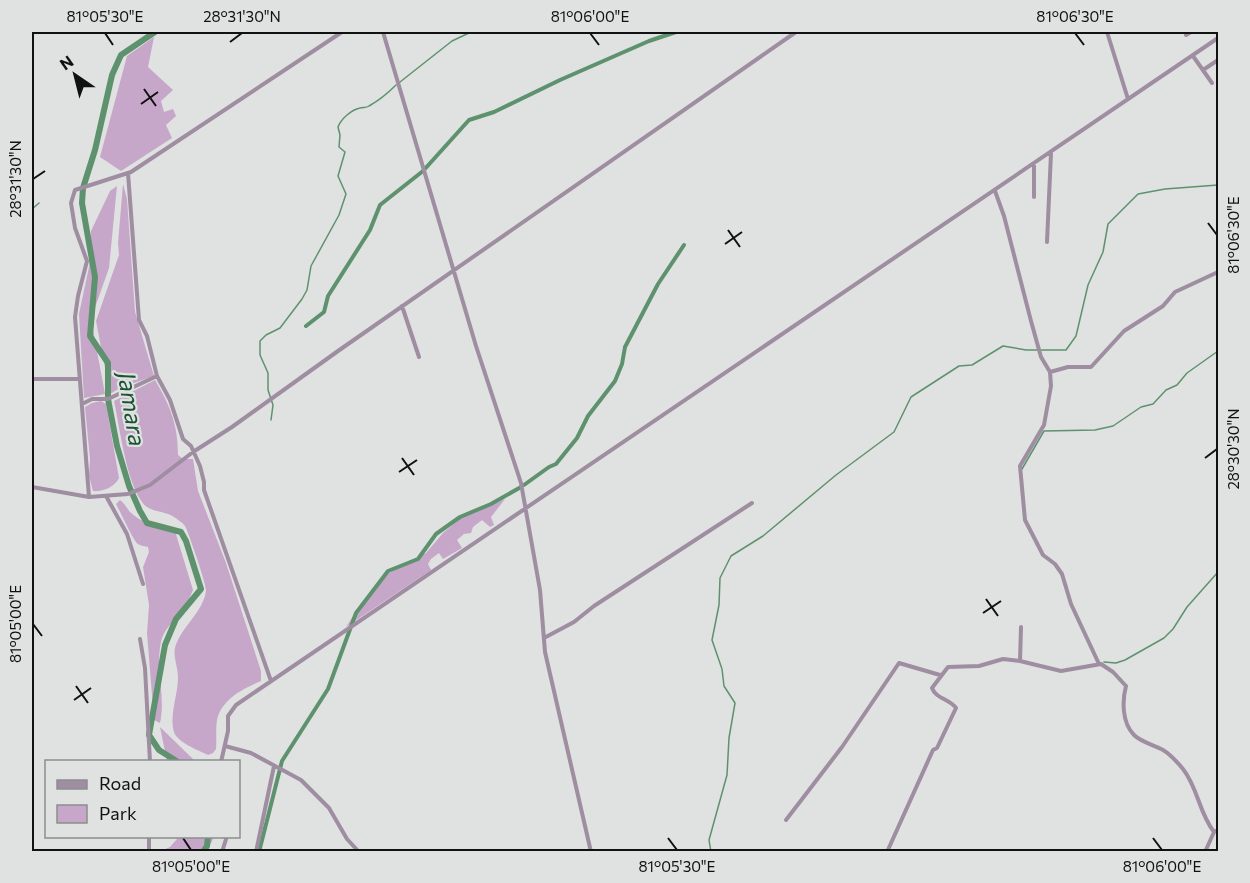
<svg xmlns="http://www.w3.org/2000/svg" width="1250" height="883" viewBox="0 0 1250 883" font-family="Commissioner,sans-serif">
	<rect width="100%" height="100%" fill="#dfe2e0"/>
	<path fill="#c6a7c9" d="M154 37 148 67 173 90 161 101 164 112 173 109 176 116 166 125 172 138 121 171 100 157 127 56Z
		M123 184 127 199 135 312 154 376 120 388 110 394 96 321 119 255 118 243Z
		M117 186 109 268 91 319 105 394 84 398 79 314 89 267 91 231 110 191Z
		M155 380C170 405 178 425 178 455L183 459H193L198 491 226 563 261 671V681C245 688 225 697 218 716 215 725 217 739 216 749L213 753 208 755C198 750 178 743 174 732 169 715 178 695 178 678 178 665 171 654 177 642 185 624 203 611 206 591 207 586 188 531 185 526 183 523 177 519 174 517 164 510 149 513 142 502 126 480 120 429 114 401Z
		M101 401 106 404 119 478C115 487 102 492 93 491L89 476 90 459 85 407 92 403Z
		M505 499 491 517 494 525 490 527 482 520 473 527 471 533 464 534 457 540 462 548 443 559 439 553 431 559 428 564 431 570 346 627 361 604 372 594 387 574 426 553 443 533 461 518Z
		M120 500C125 504 126 507 130 512 141 523 160 528 175 531L193 590C190 597 187 604 182 610 175 620 163 630 161 642 155 669 166 696 160 723L154 720 147 633 149 605 143 567 149 552 148 547C145 546 141 546 138 544 134 542 120 511 116 504Z
		M160 727 195 761H167Z
		M176 837H214L207 851H161L170 847 177 839Z"/>
	<g fill="none" stroke-linecap="round" stroke-linejoin="round">
		<path stroke="#5e926e" stroke-width="1.5" d="M400 82 452 41 471 32
			M32 209 39 203
			M271 420 273 405 268 390V373L260 355V341L266 335 280 328 302 299 307 290 311 266 339 215 346 194 338 176 345 152 339 147 340 135 338 127C341 119 351 110 360 108 364 107 366 108 369 106 378 101 389 92 396 85
			M1022 469 1044 431 1095 430 1113 426 1141 407 1153 404 1166 390 1177 385 1187 373 1218 351
			M1104 662 1116 663 1125 660 1164 638 1173 629 1187 607 1218 572
			M711 852 709 840 727 775 729 738 735 703 724 686 722 669 712 640 719 605 720 578 731 556 763 536 836 475 894 432 911 397 959 366 972 365 1003 346 1026 350H1066L1076 336 1088 285 1103 252 1108 224 1138 194 1165 189 1218 185"/>
		<path stroke="#5e926e" stroke-width="4" d="M306 326 324 312 328 296 370 230 380 205 423 171 469 120 494 112 560 80 649 41 676 32
			M524 485 549 467 556 464 577 438 588 416 615 381 622 364 625 347 658 284 684 245
			M259 852 282 761 328 689 356 613 388 571 418 559 436 534 460 517 491 504 521 487"/>
		<path stroke="#5e926e" stroke-width="6" d="M155 32 121 55 112 75 95 150 83 188 82 203 95 277 90 336 108 363V399L117 446 129 486 140 511 147 523 181 532 186 541 201 589 176 619 165 645 149 735 159 750 178 762
			M203 852 207 846 208 836"/>
		<path stroke="#9f8da1" stroke-width="4" d="M383 32 476 346 521 483 540 590 545 652 591 852
			M1107 32 1128 99
			M1186 35 1191 32
			M1193 56 1212 83
			M1203 70 1218 60
			M128 173 139 320 147 336 157 376 170 400 183 439 191 446 200 466 204 482V490L271 681
			M995 191 1004 216 1031 321 1041 357 1050 372 1051 386 1044 425 1020 466 1025 520 1043 555 1055 564 1062 574 1071 604 1099 664
			M1034 197V165
			M1047 242 1051 153
			M402 306 419 357
			M1050 372 1068 367H1091L1124 331 1163 306 1175 292 1218 272
			M32 379H80
			M82 404 92 399H108L157 376
			M32 487 89 497 75 317 78 296 87 261 75 228 71 203 75 190 131 172 342 32
			M106 496 127 534 143 584
			M89 497 128 494 150 485 193 452 232 427 338 351 796 32
			M544 638 574 622 594 606 752 503
			M140 639 145 668 150 762
			M1020 661 1021 627
			M225 746 251 753 301 780 329 808 347 839 359 852
			M221 762 228 731V716L236 705 1218 38
			M786 820 842 747 899 663 940 675
			M149 836V852
			M222 852 227 836
			M256 852 274 766
			M887 852 933 750 937 748 956 708C950 699 936 699 932 688L948 667 979 666 1003 659 1020 661 1061 671 1101 664 1113 672 1126 686C1122 701 1122 723 1134 735 1141 742 1154 745 1163 750 1170 754 1178 763 1183 769 1198 788 1199 813 1214 832
			M1205 852 1214 832 1218 830"/>
	</g>
	<path fill="none" stroke="#101110" stroke-width="2" d="M105 33 113 45M590 33 599 45M1075 33 1084 45M230 42 242 33M144 89 156 106M141 104 158 92M33 179 45 171M1208 223 1217 235M728 230 740 247M725 244 742 232M402 458 414 475M1205 458 1217 449M399 472 417 460M986 599 998 616M983 613 1001 601M33 624 42 636M76 686 88 703M74 700 91 688M183 838 191 850M668 838 677 850M1153 838 1162 850"/>
	<g text-anchor="middle" dominant-baseline="central" stroke-width="4.5" stroke-linejoin="round" paint-order="stroke">
		<g font-size="24" font-style="italic" fill="#185430" stroke="#dfe2e0">
			<text transform="translate(133 409) rotate(81)">Jamara</text>
		</g>
	</g>
	<rect width="1250" height="883" fill="none" stroke="#dfe2e0" stroke-width="66"/>
	<rect x="45" y="760" width="195" height="78" fill="#dfe2e0" stroke="#8c8e8d" stroke-width="1.5"/>
	<rect x="57" y="780" width="30" height="9" fill="#9f8da1" stroke="#8c8e8d" stroke-width="1.5"/>
	<text x="99" y="790" font-size="18" fill="#101110">Road</text>
	<rect x="57" y="805" width="30" height="18" fill="#c6a7c9" stroke="#8c8e8d" stroke-width="1.5"/>
	<text x="99" y="820" font-size="18" fill="#101110">Park</text>
	<g transform="translate(75 75) rotate(325)" stroke="#dfe2e0" stroke-width="4.5" paint-order="stroke">
	<path d="M0-4.5L10 22L0 15L-10 22Z" fill="#101110"/>
	<text y="-9" font-size="16" font-weight="bold" text-anchor="middle" fill="#101110">N</text>
	</g>
	<rect x="33" y="33" width="1184" height="817" fill="none" stroke="#101110" stroke-width="2"/>
	<g font-size="15" text-anchor="middle" fill="#101110">
		<text x="105" y="22">81°05'30"E</text>
		<text x="242" y="22">28°31'30"N</text>
		<text x="590" y="22">81°06'00"E</text>
		<text x="1075" y="22">81°06'30"E</text>
		<text transform="translate(16 179) rotate(-90)" y="5">28°31'30"N</text>
		<text transform="translate(1234 235) rotate(-90)" y="5">81°06'30"E</text>
		<text transform="translate(1234 449) rotate(-90)" y="5">28°30'30"N</text>
		<text transform="translate(16 624) rotate(-90)" y="5">81°05'00"E</text>
		<text x="191" y="872">81°05'00"E</text>
		<text x="677" y="872">81°05'30"E</text>
		<text x="1162" y="872">81°06'00"E</text>
	</g>
</svg>
